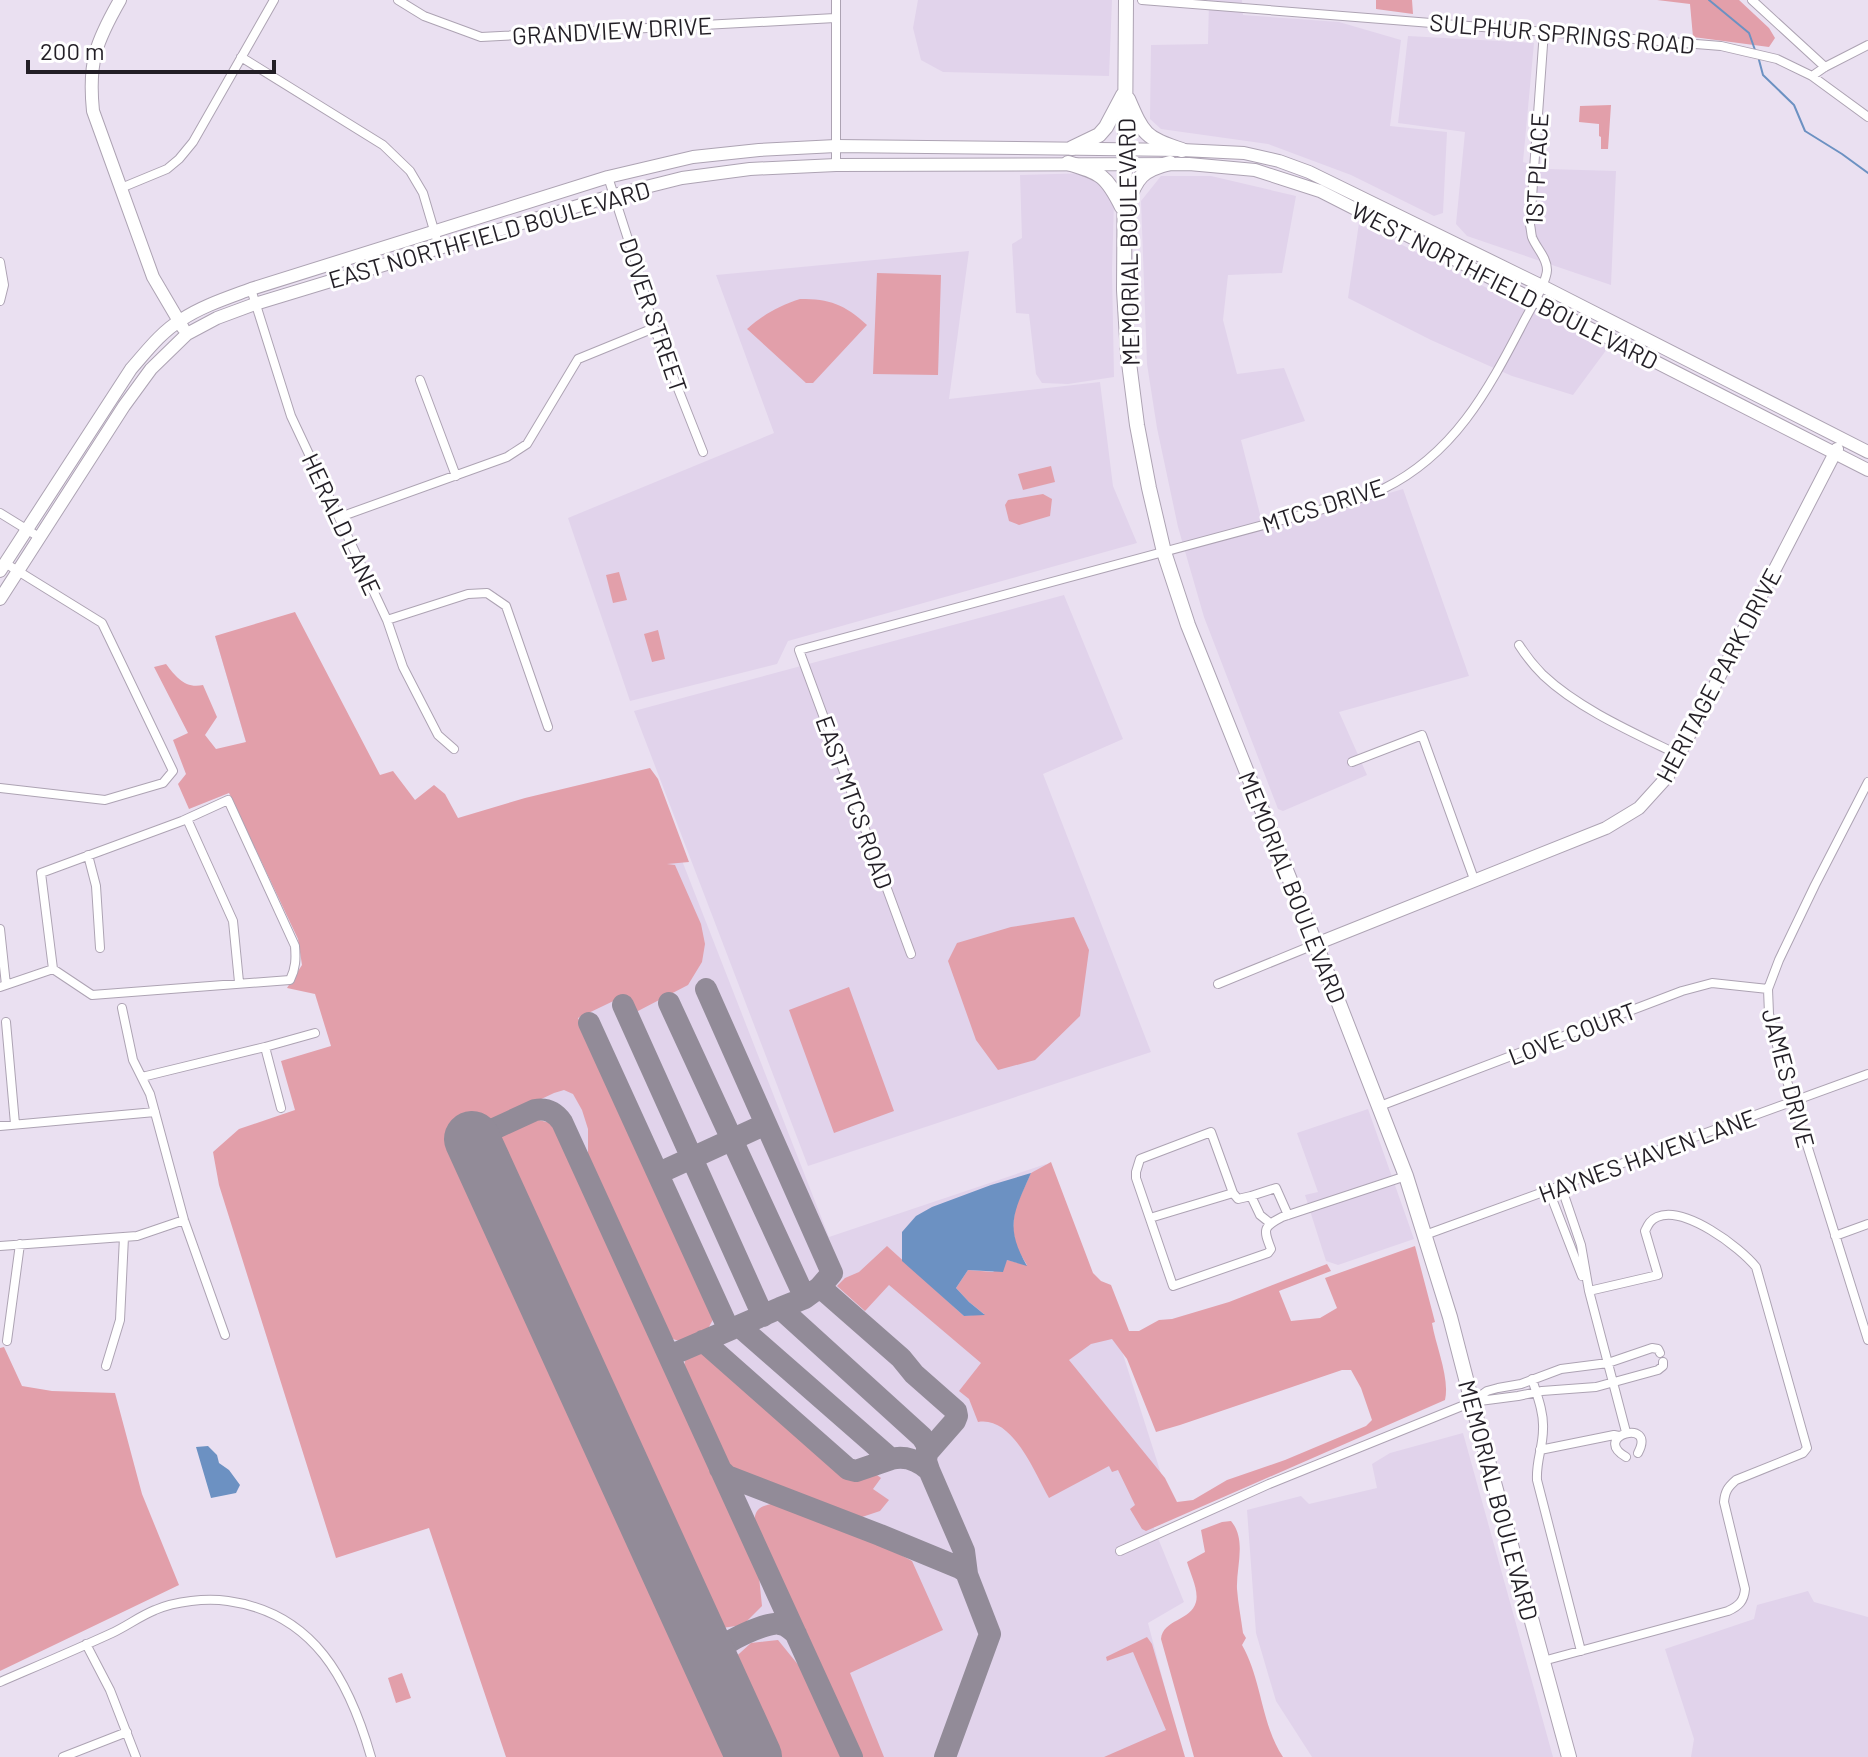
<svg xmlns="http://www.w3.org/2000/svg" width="1868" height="1757" viewBox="0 0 1868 1757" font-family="Barlow,sans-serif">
	<rect width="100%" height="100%" fill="#eae0f1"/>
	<path fill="#e1d3eb" d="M918 0H1112L1109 76 943 72 921 60 913 28Z
		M1209 0H1242L1243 15 1339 22 1401 40 1390 126 1447 132 1443 213 1434 216 1351 175 1268 144 1161 129 1150 119 1151 45 1208 44Z
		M1408 36 1534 43 1523 162 1547 169 1616 171 1611 285 1467 236 1456 224 1465 132 1398 123Z
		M1090 173 1105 184 1114 201 1112 270 1114 377 1068 384 1042 383 1036 374 1029 314 1016 313 1012 244 1022 238 1020 175Z
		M1161 176H1211L1296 196 1282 273 1228 275 1223 320 1237 374 1284 368 1305 421 1241 440 1264 530 1403 489 1469 676 1339 712 1367 775 1283 811 1278 809 1204 617 1178 527 1157 428 1147 364 1141 201Z
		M1359 223 1607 349 1573 395 1512 376 1431 340 1348 298Z
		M969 251 949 399 1100 382 1113 486 1137 543 788 641 777 664 630 701 568 518 774 433 716 275Z
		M1064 595 1123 739 1043 774 1151 1052 808 1166 634 711Z
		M215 636 407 843 649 776 829 1237 1046 1164 1120 1345 1171 1505 1149 1516 1184 1602 1148 1623 1183 1757H619L350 1099Z
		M1368 1109 1414 1239 1338 1265 1326 1261 1305 1195 1318 1192 1297 1133Z
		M1463 1433 1553 1757H1312L1276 1701 1256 1633 1247 1510 1301 1496 1309 1504 1377 1488 1372 1464 1390 1453Z
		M1808 1591 1814 1602 1868 1617V1757H1691L1694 1739 1665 1649 1754 1619 1757 1605Z"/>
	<path fill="#e29faa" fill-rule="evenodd" d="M1376 0H1412L1413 14 1376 9Z
		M1657 0H1739L1769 28 1775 38 1769 47 1693 37 1690 4Z
		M1611 105 1608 149H1601V137L1599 136V124L1579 122 1580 106Z
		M877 273 941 275 938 375 873 374Z
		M800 299C830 299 844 304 867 325L813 383H806L747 329C764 314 779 306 800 299Z
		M1051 466 1055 482 1023 490 1018 474Z
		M1043 494 1052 499 1050 516 1019 525 1009 521 1005 505 1008 500Z
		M619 572 627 600 613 603 606 575Z
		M295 612 380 775 393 771 415 800 434 785 445 794 458 818 525 798 650 768 658 779 689 862 667 864 675 865 701 924 705 944 702 962 688 985 638 1011 633 1010 626 995 578 1018 715 1316 705 1334C688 1340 674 1347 663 1329L588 1162V1129L582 1110 573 1094 564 1090 554 1093 450 1142 732 1757H506L429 1528 336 1558 219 1185 213 1152 239 1129 295 1110 281 1061 331 1046 315 994 287 988 302 965 298 939 229 793 189 809 178 784 186 774 173 740 188 733 154 667 166 664C176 677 185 689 203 685L217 717 205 735 216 749 246 742 215 636Z
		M658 630 665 659 652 662 644 634Z
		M1074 917 1089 950 1080 1016 1035 1060 998 1070 976 1040 948 961 957 943 1011 927Z
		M849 987 894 1111 834 1133 789 1010Z
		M531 1118 554 1124 758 1567 762 1606 743 1625 715 1629 495 1149 502 1134Z
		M1051 1162 1093 1273 1101 1281 1111 1285 1129 1331H1139L1159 1320 1172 1319 1229 1302 1327 1264 1331 1271 1279 1291 1291 1321 1320 1318 1337 1308 1325 1278 1415 1246 1435 1322 1432 1323C1436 1347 1450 1378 1445 1400L1146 1531 1142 1529 1130 1509 1135 1505 1118 1470 1112 1472 1109 1466 1049 1498C1034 1472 1013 1416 978 1422L969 1399 959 1391 981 1363 889 1285 865 1311 837 1286 845 1278 859 1272 887 1246 964 1316 984 1314 969 1302 956 1288 968 1270 993 1272 1007 1260 1027 1265 1016 1247 1013 1229 1015 1208 1031 1173ZM1112 1339 1127 1359 1156 1432 1180 1425 1342 1370H1351L1361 1388 1372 1420 1366 1426 1285 1460 1227 1480 1193 1500 1177 1502 1165 1478 1069 1360 1091 1344Z
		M4 1347 22 1386 52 1391 115 1393 142 1494 179 1585 0 1671V1348Z
		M699 1352 709 1356 846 1478 873 1472 881 1478 873 1489 889 1500 880 1511 859 1518 735 1472 727 1466 721 1457 683 1372 685 1361 690 1354Z
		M776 1503 862 1534 912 1561 943 1630 850 1673 884 1757H860L755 1528C753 1510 758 1506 776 1503Z
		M1231 1521C1247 1540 1236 1567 1237 1589 1238 1603 1241 1618 1243 1633L1246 1638 1242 1645C1262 1680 1261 1724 1283 1757H1194L1161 1639C1163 1619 1191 1621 1196 1602 1199 1590 1190 1573 1187 1562L1205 1552 1201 1530 1222 1522Z
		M1147 1637 1152 1644 1185 1757H1104L1166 1730 1133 1652 1107 1661 1106 1657Z
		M778 1640 804 1672 844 1757H773L730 1662 751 1643Z
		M402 1673 411 1698 396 1703 388 1678Z"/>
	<path fill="#6c91c2" d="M1031 1173C1014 1212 1004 1226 1027 1266L1007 1260 1003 1272 968 1270 956 1288 969 1302 985 1315 964 1316 902 1261V1232L916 1216 932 1207 991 1185Z
		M208 1446 217 1455 219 1463 229 1470 240 1485 236 1493 211 1498 196 1447Z"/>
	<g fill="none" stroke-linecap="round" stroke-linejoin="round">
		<path stroke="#6c91c2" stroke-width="2" d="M1709 0 1749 33 1755 50
			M1759 60 1763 75 1794 105 1805 131 1842 154 1868 173"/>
		<path stroke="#928b98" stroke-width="22" d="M706 989 832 1273 820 1287
			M669 1003 805 1298
			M623 1005 763 1316
			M589 1023 729 1330
			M472 1139 535 1110C547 1108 555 1112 562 1122L852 1757
			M659 1173 766 1124
			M739 1326 891 1459C905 1455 919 1461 929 1470L926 1461 927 1453 955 1421 957 1416 956 1411 914 1374 901 1358 820 1287 805 1298 780 1308
			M703 1341 848 1469 856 1471 891 1459
			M669 1356 780 1308 922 1437 927 1445V1453
			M720 1469 727 1476 880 1535 960 1568 966 1572 990 1634 945 1757
			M929 1470 964 1551 967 1574
			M698 1635 710 1644H725
			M718 1678C715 1669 712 1662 716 1653 722 1642 768 1621 780 1624 787 1625 791 1629 796 1634"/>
		<path stroke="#928b98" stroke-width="56" d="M472 1139 754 1757"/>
		<defs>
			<path id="street" d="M398 0 424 16 481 37 835 18
				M836 0V165
				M1142 0 1721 46 1777 59 1812 76 1868 117
				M1752 0 1825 67
				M241 57 383 145 410 171 423 193 439 247
				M1812 76 1825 67 1868 45
				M608 177 636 264 654 328 703 452
				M121 188 167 169 179 159 193 142 274 0
				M0 262 4 285 0 301
				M251 289 291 416 387 620 403 667 438 735 454 749
				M420 380 456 476
				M0 513 39 537
				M340 517 507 457 527 444 578 359 654 328
				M387 620 468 594 487 593 506 606 548 727
				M1519 645C1526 656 1534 666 1543 675 1579 709 1634 733 1679 755
				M1352 762 1422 735 1474 879
				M1868 782 1815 885 1779 960 1768 989 1769 1014 1782 1065 1868 1340
				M0 788 105 800 163 783 173 771 102 623 5 563
				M187 819 233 921 239 982
				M88 855 96 886 100 948
				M0 929 6 985
				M911 954 799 650 1349 502C1360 498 1372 495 1383 489 1454 454 1487 392 1522 325 1528 313 1547 282 1547 270 1547 257 1536 248 1532 237 1531 233 1531 229 1530 225L1544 31
				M1218 984 1316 944
				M0 987 53 969 92 995 290 980C296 968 296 958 295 946L228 800 182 821 41 873 53 969
				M122 1008 133 1060 150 1094 184 1220 225 1335
				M6 1022 15 1124
				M265 1047 315 1033
				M142 1077 265 1047 281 1108
				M1380 1106 1682 991 1712 983 1768 989
				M0 1126 155 1112
				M1561 1186 1581 1245 1589 1291 1626 1432
				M1549 1191 1582 1276
				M1251 1196 1276 1188 1288 1215
				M1150 1218 1233 1193
				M1270 1223 1260 1215 1251 1196 1238 1199 1233 1193 1211 1132 1140 1159 1136 1172V1178L1173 1286 1268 1253 1271 1249C1263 1229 1263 1227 1282 1217L1406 1176
				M1425 1235 1868 1074
				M1835 1236 1868 1224
				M0 1246 137 1236 184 1220
				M7 1341 20 1244
				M106 1366 120 1320 124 1237
				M1532 1379C1537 1395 1544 1413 1543 1429 1543 1448 1536 1460 1537 1480L1581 1651
				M1472 1402 1518 1396 1542 1391 1596 1387 1658 1370 1663 1366V1362
				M1540 1450 1614 1435 1619 1436
				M1626 1457C1590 1436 1657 1417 1638 1453
				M1120 1551 1269 1484 1472 1402 1487 1391 1498 1388 1521 1384 1561 1369 1608 1363 1652 1348 1658 1349 1660 1353
				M86 1644 110 1690 136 1757
				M1543 1661 1728 1611C1739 1606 1744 1601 1745 1589L1724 1502C1725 1491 1728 1487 1736 1480L1803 1453 1807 1448 1756 1267C1740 1247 1684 1205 1657 1217 1650 1220 1648 1225 1645 1231L1658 1275 1589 1291
				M0 1682C37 1666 75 1650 112 1633 127 1626 140 1616 155 1610 176 1601 206 1598 228 1601 314 1613 349 1680 371 1757
				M63 1757 127 1732"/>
			<path id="secondary" d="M120 0C96 42 88 62 93 111L153 277 183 328
				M0 571 131 369C146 352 161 332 181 320 202 306 227 298 251 289L608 177 693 157 759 150 836 146 1182 150 1244 153 1279 161 1309 172 1542 286 1868 452
				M0 599 124 406 151 369 187 334 217 318 255 304 614 195 682 178 750 169 836 165 1189 164 1255 170 1320 191 1868 470
				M1316 944 1606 828 1639 808 1668 776 1837 449"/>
			<path id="primary" d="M1126 0 1124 290 1128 355 1137 425 1149 488 1164 552 1188 625 1326 970 1406 1176 1450 1317 1472 1402 1569 1757
				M1128 99C1143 134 1145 138 1182 150
				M1072 148 1099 135 1106 127 1123 95
				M1068 163C1101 173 1106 175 1122 207
				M1127 203C1137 177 1142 170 1170 163"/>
		</defs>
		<use href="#street" stroke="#ada3b3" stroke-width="10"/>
		<use href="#secondary" stroke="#ada3b3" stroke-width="14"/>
		<use href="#primary" stroke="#ada3b3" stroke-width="16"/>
		<use href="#street" stroke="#fff" stroke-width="8"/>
		<use href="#secondary" stroke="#fff" stroke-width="12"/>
		<use href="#primary" stroke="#fff" stroke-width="14"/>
	</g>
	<g text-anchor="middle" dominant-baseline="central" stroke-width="6" stroke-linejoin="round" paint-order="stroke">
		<g font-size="24" fill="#231f26" stroke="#fff">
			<text transform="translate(612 30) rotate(-3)">GRANDVIEW DRIVE</text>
			<text transform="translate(1562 33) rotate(5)">SULPHUR SPRINGS ROAD</text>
			<text transform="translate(1536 169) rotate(-87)">1ST PLACE</text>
			<text transform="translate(489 234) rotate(-16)">EAST NORTHFIELD BOULEVARD</text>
			<text transform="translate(1128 242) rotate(-91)">MEMORIAL BOULEVARD</text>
			<text transform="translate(1505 285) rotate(27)">WEST NORTHFIELD BOULEVARD</text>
			<text transform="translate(654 315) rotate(71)">DOVER STREET</text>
			<text transform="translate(1323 505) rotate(-18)">MTCS DRIVE</text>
			<text transform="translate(342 524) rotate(65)">HERALD LANE</text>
			<text transform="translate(1718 675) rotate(-62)">HERITAGE PARK DRIVE</text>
			<text transform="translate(855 802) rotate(70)">EAST MTCS ROAD</text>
			<text transform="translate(1293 887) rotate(68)">MEMORIAL BOULEVARD</text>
			<text transform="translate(1572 1033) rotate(-21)">LOVE COURT</text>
			<text transform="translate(1789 1078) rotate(75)">JAMES DRIVE</text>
			<text transform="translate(1647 1155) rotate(-20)">HAYNES HAVEN LANE</text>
			<text transform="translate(1499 1500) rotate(75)">MEMORIAL BOULEVARD</text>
		</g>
	</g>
	<path d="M28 60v12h246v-12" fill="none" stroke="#231f26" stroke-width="4"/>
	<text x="40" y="60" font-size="24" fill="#231f26" stroke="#ffffff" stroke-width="6" paint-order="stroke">200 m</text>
</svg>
